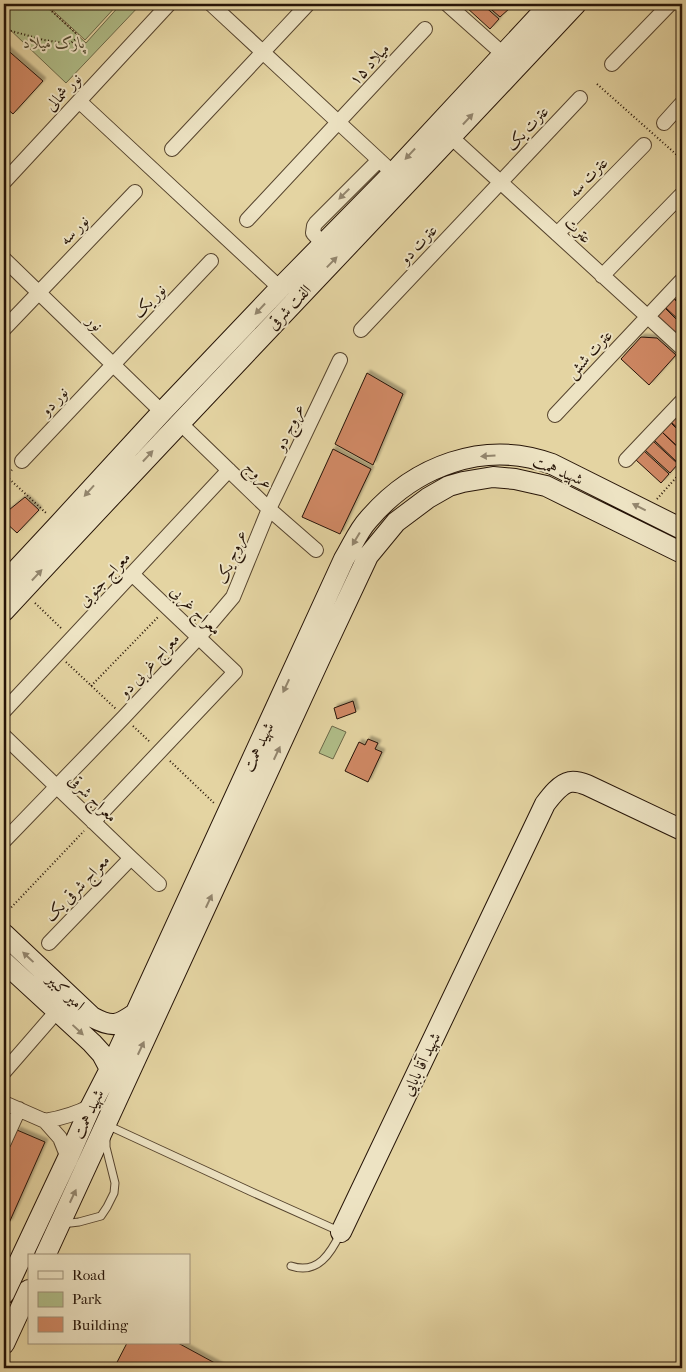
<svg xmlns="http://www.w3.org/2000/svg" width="686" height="1372" viewBox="0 0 686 1372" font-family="'IM FELL French Canon',Amiri,serif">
	<defs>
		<filter id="shadow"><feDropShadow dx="3" dy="-3" stdDeviation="1" flood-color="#0004"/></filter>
	</defs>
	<rect width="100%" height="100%" fill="#e4d4a2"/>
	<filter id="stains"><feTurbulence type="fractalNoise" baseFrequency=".004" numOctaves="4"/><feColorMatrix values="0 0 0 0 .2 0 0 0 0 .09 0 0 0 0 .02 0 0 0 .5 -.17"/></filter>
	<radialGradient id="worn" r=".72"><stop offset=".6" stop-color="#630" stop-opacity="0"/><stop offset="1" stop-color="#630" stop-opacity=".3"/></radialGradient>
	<path fill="#b0bd88" stroke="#6b6848" d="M4 4H44L86 43 121 4H141L66 83 4 24Z
		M46 4H118L85 40Z
		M332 726 346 732 333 759 319 753Z"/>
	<path fill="#d08965" stroke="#261407" filter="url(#shadow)" d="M468 4H482L499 19 490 29 466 7Z
		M485 4H505L510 8 500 17Z
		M4 47 43 81 13 114 4 106Z
		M682 289V306L673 297Z
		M673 298 682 307V323L665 307Z
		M664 307 682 325V338L681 339 656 316Z
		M641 337 657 338 676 355 649 385 621 359Z
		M367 373 403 394 373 465 335 444Z
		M680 413 682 416V432L671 422Z
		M671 423 682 434V451L662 432Z
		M662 432 682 451V460L679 464 654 440Z
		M653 441 678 464 670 473 645 450Z
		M333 449 371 469 340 534 302 517Z
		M644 451 669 474 661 483 636 460Z
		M25 497 39 510 17 533 4 521V514Z
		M353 701 356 712 337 719 334 708Z
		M368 739 378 743 375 749 382 752 368 782 345 771 359 742 365 745Z
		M17 1130 45 1142 9 1223 4 1221V1160Z
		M127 1343H178L224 1368H114Z"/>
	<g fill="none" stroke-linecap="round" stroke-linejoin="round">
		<defs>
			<path id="lane" d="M107 1125 254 1193 341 1232C331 1253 318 1275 291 1266
				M62 1224 79 1222 101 1216 107 1207 114 1193 115 1183 106 1147V1138"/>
			<path id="street" d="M211 4 393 173
				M447 4 503 54
				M612 64 670 4
				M79 101 280 288
				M664 123 682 103
				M451 137 682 348
				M172 149 308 4
				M4 182 169 4
				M247 220 425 29
				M557 234 644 145
				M323 244 313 233 314 226 316 223 379 160
				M4 259 162 412
				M602 276 682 194
				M4 329 135 192
				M361 330 580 98
				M555 415 682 280
				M179 422 269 509 316 550
				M626 460 682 401
				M22 461 211 261
				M4 711 229 470
				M4 736 131 858 159 884
				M93 822 235 672 132 574
				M4 841 124 717 199 637 233 597 269 509 340 360
				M49 943 131 858
				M4 1072 57 1011
				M4 1103 45 1121
				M4 1142 19 1109
				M68 1158 60 1138 45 1121C62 1118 76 1114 91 1106"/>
			<path id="secondary" d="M4 583 59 524 162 412 280 288 393 173 550 4
				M4 611C193 407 386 207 576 4
				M4 934 92 1017C113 1028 117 1026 136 1013
				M4 962 92 1043 102 1054 110 1069
				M341 1232 545 804C551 796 560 784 570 782 576 781 582 783 587 785L682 830
				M45 1256 322 654 368 556 396 522 428 498 449 486 463 482 493 477 515 479 546 486 682 553
				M4 1294 68 1158 91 1106 110 1069 344 559C352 546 358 531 368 520 414 466 484 439 552 464L682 529
				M4 1344 29 1290"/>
		</defs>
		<use href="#lane" stroke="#56442e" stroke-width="9"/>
		<use href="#street" stroke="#56442e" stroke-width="16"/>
		<use href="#secondary" stroke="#261407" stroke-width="22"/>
		<path stroke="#261407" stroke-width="2" stroke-dasharray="1 2.5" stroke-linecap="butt" d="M371 4 373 5 374 4
			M4 29 44 40 70 44 79 36 44 4
			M597 84 678 156 682 158
			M4 474 46 513
			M4 478 12 470
			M657 499 682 471
			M35 603 62 629
			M66 662 116 709
			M91 686 159 616
			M133 726 150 742
			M170 761 215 804
			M4 915 84 831"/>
		<use href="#lane" stroke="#ede3c3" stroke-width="7"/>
		<use href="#street" stroke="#ede3c3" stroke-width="14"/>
		<use href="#secondary" stroke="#ede3c3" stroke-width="20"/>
	</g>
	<defs><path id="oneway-solid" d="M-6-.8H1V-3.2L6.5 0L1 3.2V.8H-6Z" transform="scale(1.25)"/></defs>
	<g fill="#93866e">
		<use href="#oneway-solid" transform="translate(468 119) rotate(-47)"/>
		<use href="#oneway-solid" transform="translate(410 154) rotate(133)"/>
		<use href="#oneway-solid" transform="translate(344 194) rotate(135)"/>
		<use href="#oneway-solid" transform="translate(332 262) rotate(-46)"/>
		<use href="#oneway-solid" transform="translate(260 309) rotate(133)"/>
		<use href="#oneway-solid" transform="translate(148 456) rotate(-47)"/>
		<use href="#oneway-solid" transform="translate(488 456) rotate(177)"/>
		<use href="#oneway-solid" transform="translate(89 491) rotate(132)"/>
		<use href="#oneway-solid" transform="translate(639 507) rotate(-153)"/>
		<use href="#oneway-solid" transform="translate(356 539) rotate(121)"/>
		<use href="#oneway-solid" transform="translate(37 575) rotate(-47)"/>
		<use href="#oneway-solid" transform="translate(286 686) rotate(115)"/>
		<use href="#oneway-solid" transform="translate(277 753) rotate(-65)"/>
		<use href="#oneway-solid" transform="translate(209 901) rotate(-65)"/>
		<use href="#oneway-solid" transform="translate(28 957) rotate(-137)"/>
		<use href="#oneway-solid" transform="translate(78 1030) rotate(43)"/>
		<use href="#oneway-solid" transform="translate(141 1048) rotate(-65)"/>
		<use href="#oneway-solid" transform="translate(73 1196) rotate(-65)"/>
	</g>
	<g text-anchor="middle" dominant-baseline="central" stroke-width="4" stroke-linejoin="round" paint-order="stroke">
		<g font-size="16" font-style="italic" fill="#4f472e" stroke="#ede3c3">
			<text x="54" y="42">پارک میلاد</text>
		</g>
		<g font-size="16" fill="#261407" stroke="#ede3c3">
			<text transform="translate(369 64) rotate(-47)">میلاد ۱۵</text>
			<text transform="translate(63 92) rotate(-47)">نور شمالی</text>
			<text transform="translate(527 128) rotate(-47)">عترت یک</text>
			<text transform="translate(588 177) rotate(-46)">عترت سه</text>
			<text transform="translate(74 230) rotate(-46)">نور سه</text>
			<text transform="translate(578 230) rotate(42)">عترت</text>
			<text transform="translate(418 244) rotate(-47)">عترت دو</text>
			<text transform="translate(149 301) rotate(-46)">نور یک</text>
			<text transform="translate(289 307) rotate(-46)">الفت شرقی</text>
			<text transform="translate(95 323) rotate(44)">نور</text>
			<text transform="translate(589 354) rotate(-47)">عترت شش</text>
			<text transform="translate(54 401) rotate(-47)">نور دو</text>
			<text transform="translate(289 427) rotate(-65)">عروج دو</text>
			<text transform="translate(558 470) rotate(22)">شهید همت</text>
			<text transform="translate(259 475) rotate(44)">عروج</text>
			<text transform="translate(231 557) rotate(-68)">عروج یک</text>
			<text transform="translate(104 579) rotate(-47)">معراج جنوبی</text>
			<text transform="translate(196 610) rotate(44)">معراج غربی</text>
			<text transform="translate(149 665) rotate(-47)">معراج غربی دو</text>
			<text transform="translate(258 747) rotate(-65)">شهید همت</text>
			<text transform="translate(93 798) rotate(44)">معراج شرقی</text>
			<text transform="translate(77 888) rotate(-46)">معراج شرقی یک</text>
			<text transform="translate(66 992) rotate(43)">امیر کبیر</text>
			<text transform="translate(421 1064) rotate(-64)">شهید آقا بابایی</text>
			<text transform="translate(88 1114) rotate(-65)">شهید همت</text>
		</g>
	</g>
	<rect width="686" height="1372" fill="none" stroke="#e4d4a2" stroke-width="20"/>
	<rect x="5" y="5" width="676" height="1362" fill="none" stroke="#261407" stroke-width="2.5"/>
	<rect x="10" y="10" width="666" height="1352" fill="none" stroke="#261407"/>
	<rect x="28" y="1254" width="162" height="90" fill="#ede3c3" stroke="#9d9078"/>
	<rect x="38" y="1271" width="25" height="8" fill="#ede3c3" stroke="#9d9078"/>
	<text x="72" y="1280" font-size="15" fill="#261407">Road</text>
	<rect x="38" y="1292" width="25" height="15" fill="#b0bd88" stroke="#9d9078"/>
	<text x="72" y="1304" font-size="15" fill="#261407">Park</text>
	<rect x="38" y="1317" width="25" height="15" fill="#d08965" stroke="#9d9078"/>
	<text x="72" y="1330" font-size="15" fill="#261407">Building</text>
	<rect width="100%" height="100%" filter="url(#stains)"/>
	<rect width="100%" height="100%" fill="url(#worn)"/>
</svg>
